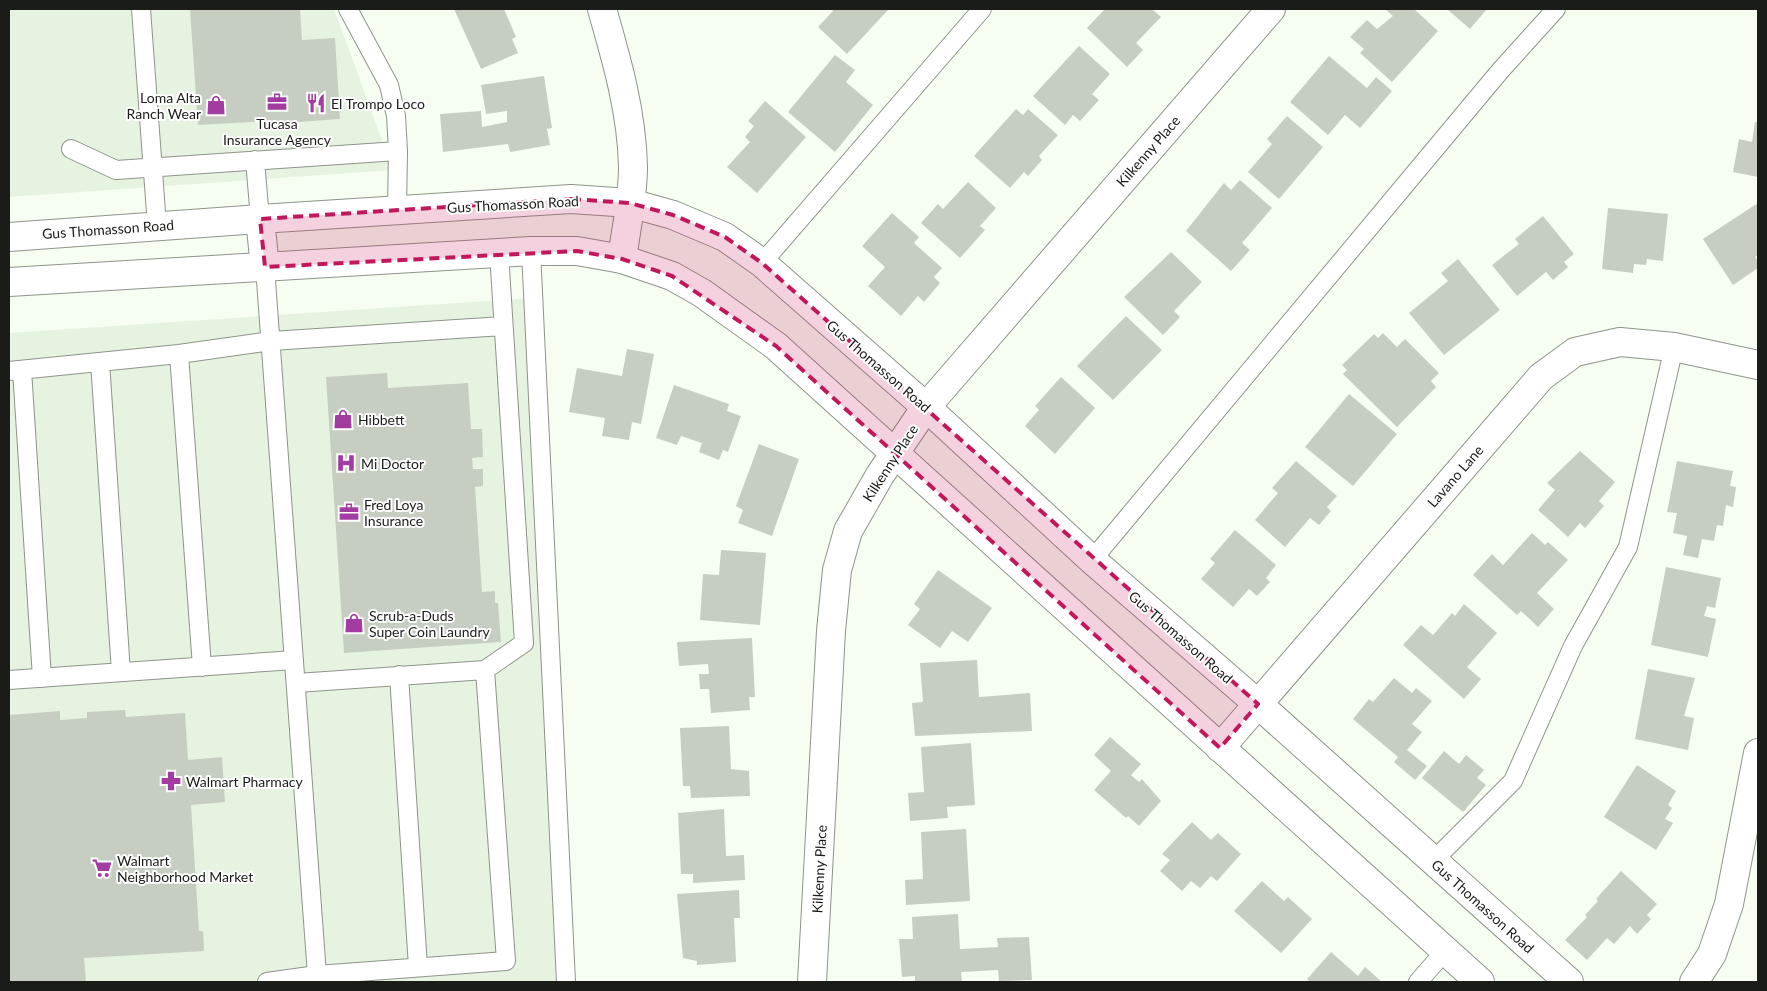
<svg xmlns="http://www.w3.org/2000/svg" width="1767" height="991" viewBox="0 0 1767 991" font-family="Lato,sans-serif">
	<rect width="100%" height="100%" fill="#f6fef2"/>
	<path fill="#e7f3e1" d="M9 9H334L393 170 9 197Z
		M532 298 563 982H9V333Z"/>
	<path fill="#c6cec2" d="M190 9H300L302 40 335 38 340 119 271 124V121L198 125Z
		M454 9H504L516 37 512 39 518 53 481 69Z
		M831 9H889L847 54 818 27 833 11Z
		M1105 9H1152L1161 17 1136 43 1143 50 1127 67 1087 28Z
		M1385 9H1414L1438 31 1392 82 1360 53 1364 49 1350 37 1367 20 1377 29 1393 16Z
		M1447 9H1487L1470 29Z
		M1079 46 1110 74 1092 94 1099 100 1080 121 1073 115 1065 125 1033 96Z
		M835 55 855 70 846 82 873 105 835 152 788 112Z
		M1329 56 1367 88 1376 77 1392 91 1360 128 1345 115 1328 135 1290 102Z
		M544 76 552 128 547 129 550 145 510 152 508 144 443 152 440 114 481 111 482 127 507 122V111L486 114 481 85Z
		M765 101 806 137 757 193 727 167 750 142 745 137 754 126 748 121Z
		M1016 109 1023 115 1028 109 1058 135 1039 156 1042 160 1028 176 1024 172 1010 188 974 156Z
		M1287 116 1323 147 1279 199 1248 172 1272 144 1267 139Z
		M1755 122H1758V177L1733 172 1739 139 1752 142Z
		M1240 180 1272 208 1242 243 1250 250 1231 271 1186 231 1224 183 1231 190Z
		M968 182 996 208 980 226 985 230 960 258 921 223 938 204 943 209Z
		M1758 203V255L1755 257 1758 261V268L1733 285 1703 239Z
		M1608 208 1668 214 1663 261 1647 259 1646 265 1634 264 1633 273 1602 269Z
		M892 213 919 237 914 243 942 268 934 277 940 283 924 302 918 296 901 316 868 286 885 267 862 246Z
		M1543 216 1574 254 1564 262 1568 267 1553 280 1546 272 1517 296 1492 265 1519 244 1515 239Z
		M1171 252 1202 282 1174 311 1180 317 1163 335 1124 297Z
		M1458 259 1500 310 1444 355 1409 313 1448 281 1441 273Z
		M1126 316 1162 350 1113 400 1077 366Z
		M1383 333 1397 347 1405 339 1439 373 1431 381 1436 387 1397 427 1343 374 1347 370 1342 365 1374 334 1378 338Z
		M627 349 654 354 641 424 632 422 629 440 602 436 605 418 569 412 577 368 622 376Z
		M387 373 388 388 468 383 471 429H482L483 457 472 458 473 469H483V486L475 487 482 592 495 591V603H498L501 642 344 653 326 377Z
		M1061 377 1095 408 1055 454 1025 426 1039 410 1035 406Z
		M674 385 729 404 727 411 741 416 728 452 723 450 719 460 699 452 702 443 681 436 677 445 656 438Z
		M1349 394 1397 434 1353 486 1305 447Z
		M759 444 799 459 772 536 738 523 743 510 736 506Z
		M1580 451 1615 482 1599 501 1604 506 1585 528 1580 523 1568 537 1538 510 1555 490 1547 483Z
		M1296 461 1337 496 1327 507 1331 511 1319 525 1310 518 1285 547 1255 520 1278 493 1272 488Z
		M1677 461 1733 471 1730 486 1736 487 1733 507 1726 505 1723 526 1717 525 1714 541 1702 539 1698 558 1683 555 1687 536 1673 533 1677 513 1667 512Z
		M1235 530 1276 565 1266 578 1270 582 1257 596 1249 589 1233 607 1201 579 1215 563 1210 559Z
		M1532 533 1545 545 1548 542 1568 560 1537 593 1554 609 1538 627 1521 611 1517 615 1473 575 1492 554 1503 565Z
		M721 550 766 553 760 625 700 620 703 574 719 575Z
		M1666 567 1721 578 1715 608 1707 606 1704 616 1716 619 1708 657 1651 645Z
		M938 570 992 608 968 642 952 631 940 648 908 625 920 609 914 604Z
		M1464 604 1497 633 1467 667 1481 679 1464 699 1403 645 1421 625 1433 635 1452 613 1455 616Z
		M752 638 755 697H749L750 710 711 713 709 689H700L699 674H709L708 664 679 666 677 642Z
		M977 660 979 697 1030 693 1032 731 915 736 912 703 923 702 920 663Z
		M1648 669 1695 678 1684 716 1694 718 1688 750 1635 739Z
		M1394 678 1412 693 1416 688 1432 701 1412 724 1422 732 1407 750 1427 766 1415 780 1394 762 1398 757 1353 719 1369 699 1373 702Z
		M125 710 126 717 185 713 188 760 222 757 225 802 191 805 199 931H203L204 951 84 958 86 982H9V715L60 711V720L87 718V712Z
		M729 726 731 769 749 771 750 796 691 798 690 786H683L680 728Z
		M1110 737 1141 764 1131 775 1139 782 1142 779 1161 801 1139 826 1128 816 1126 818 1094 790 1111 771 1094 755Z
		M971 743 975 805 947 807 948 818 910 821 908 793 924 792 921 747Z
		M1444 751 1459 764 1466 755 1484 770 1477 778 1486 785 1463 812 1422 778Z
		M1637 765 1676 791 1668 805 1672 808 1665 819 1673 823 1656 850 1604 817Z
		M724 809 726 856 744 855 745 880 693 883V874H681L678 813Z
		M1192 822 1211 840 1218 833 1241 854 1217 881 1211 876 1200 888 1191 881 1182 891 1160 871 1170 860 1162 854Z
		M966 829 970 901 906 905 905 880 923 879 921 832Z
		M1621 871 1657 904 1647 915 1651 919 1637 934 1630 926 1614 944 1607 938 1587 960 1565 940 1587 917 1585 915 1598 901 1596 899Z
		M1262 881 1284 901 1288 897 1312 919 1281 953 1234 911Z
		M739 890 740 918H734L736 962 697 965V961L683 958 677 894Z
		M958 914 960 949 998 947 997 938 1029 937 1032 980 999 981 998 970 961 972 962 982H915V976L902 977 899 939H913L912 917Z
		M1331 952 1358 976 1365 967 1382 982H1310L1307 979Z"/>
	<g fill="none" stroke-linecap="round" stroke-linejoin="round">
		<defs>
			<path id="lane" d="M141 9 157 226
				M348 9 389 85 396 116 398 151 397 209
				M71 149 116 170 398 151
				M255 160 260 219
				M531 251 566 982
				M762 263 982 9
				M265 267 317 975 506 961 485 670
				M179 354 202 667
				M100 362 121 672
				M22 370 42 678
				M9 371 179 354 271 341 503 326
				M1092 560 1500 71 1556 9
				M399 675 418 967
				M9 680 294 660
				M297 683 485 670 524 643 499 253
				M1433 861 1513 781 1573 646 1628 547 1674 347
				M267 982 317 975
				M1418 982 1445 951"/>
			<path id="street" d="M602 9C617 61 632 113 633 167 633 198 626 229 622 259
				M1220 748 1541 377 1575 352 1620 342 1674 347 1758 365
				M812 982 831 631 837 570 848 531 880 475 926 407 1271 9
				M1694 982 1712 954 1729 904 1758 753"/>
			<path id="secondary" d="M260 219 265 267
				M9 237 260 219 571 199 630 203 673 215 725 237 762 263 926 407 1092 560 1258 704 1569 982
				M9 282 531 251H577L622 259 672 276 702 293 776 346 1480 982"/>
		</defs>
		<use href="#lane" stroke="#8d948a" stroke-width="20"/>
		<use href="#street" stroke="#8d948a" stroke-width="30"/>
		<use href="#secondary" stroke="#8d948a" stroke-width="30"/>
		<use href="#lane" stroke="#fff" stroke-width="18"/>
		<use href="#street" stroke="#fff" stroke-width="28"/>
		<use href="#secondary" stroke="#fff" stroke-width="28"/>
	</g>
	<path fill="#c2185b" fill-opacity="0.2" stroke="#c2185b" stroke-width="4" stroke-dasharray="10 6" stroke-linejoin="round" d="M571 199 630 203 673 215 725 237 762 263 1258 704 1220 748 776 346 672 276 622 259 577 251 265 267 260 219Z"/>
	<defs>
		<symbol id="office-bare" viewBox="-9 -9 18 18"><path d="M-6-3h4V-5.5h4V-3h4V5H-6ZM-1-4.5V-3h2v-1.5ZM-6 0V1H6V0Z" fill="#a23ca1" stroke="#fff" stroke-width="2.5" paint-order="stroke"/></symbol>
		<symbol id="restaurant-bare" viewBox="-9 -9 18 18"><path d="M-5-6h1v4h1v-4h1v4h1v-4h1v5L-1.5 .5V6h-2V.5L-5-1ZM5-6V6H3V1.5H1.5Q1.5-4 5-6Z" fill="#a23ca1" stroke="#fff" stroke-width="2.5" paint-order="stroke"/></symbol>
		<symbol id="shop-bare" viewBox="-9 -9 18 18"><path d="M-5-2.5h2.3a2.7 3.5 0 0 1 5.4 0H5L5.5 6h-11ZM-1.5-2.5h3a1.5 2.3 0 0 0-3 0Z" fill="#a23ca1" stroke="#fff" stroke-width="2.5" paint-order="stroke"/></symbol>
		<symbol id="hospital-bare" viewBox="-9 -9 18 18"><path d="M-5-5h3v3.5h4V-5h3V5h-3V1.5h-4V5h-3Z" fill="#a23ca1" stroke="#fff" stroke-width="2.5" paint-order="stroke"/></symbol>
		<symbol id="pharmacy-bare" viewBox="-9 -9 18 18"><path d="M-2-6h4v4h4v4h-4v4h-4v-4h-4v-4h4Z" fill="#a23ca1" stroke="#fff" stroke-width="2.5" paint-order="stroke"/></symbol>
		<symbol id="supermarket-bare" viewBox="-9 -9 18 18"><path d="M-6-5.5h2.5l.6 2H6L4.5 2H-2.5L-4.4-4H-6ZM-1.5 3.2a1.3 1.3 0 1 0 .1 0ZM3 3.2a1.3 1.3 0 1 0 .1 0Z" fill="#a23ca1" stroke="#fff" stroke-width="2.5" paint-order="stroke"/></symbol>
	</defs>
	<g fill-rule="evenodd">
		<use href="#office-bare" x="263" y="88" width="28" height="28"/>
		<use href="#restaurant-bare" x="302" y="89" width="28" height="28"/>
		<use href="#shop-bare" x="202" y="91" width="28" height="28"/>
		<use href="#shop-bare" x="329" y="405" width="28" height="28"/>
		<use href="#hospital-bare" x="332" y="449" width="28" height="28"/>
		<use href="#office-bare" x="335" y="498" width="28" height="28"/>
		<use href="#shop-bare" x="340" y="609" width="28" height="28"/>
		<use href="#pharmacy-bare" x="157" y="767" width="28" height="28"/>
		<use href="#supermarket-bare" x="88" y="854" width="28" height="28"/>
	</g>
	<g text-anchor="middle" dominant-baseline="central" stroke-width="4" stroke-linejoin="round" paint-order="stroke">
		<g font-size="14" fill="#1a1c18" stroke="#fff" text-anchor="start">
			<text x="201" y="97" text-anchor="end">Loma Alta<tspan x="201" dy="16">Ranch Wear</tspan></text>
			<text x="331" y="103">El Trompo Loco</text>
			<text x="277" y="123" text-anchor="middle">Tucasa<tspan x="277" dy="16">Insurance Agency</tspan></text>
			<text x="358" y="419">Hibbett</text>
			<text x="361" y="463">Mi Doctor</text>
			<text x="364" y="504">Fred Loya<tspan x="364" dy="16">Insurance</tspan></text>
			<text x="369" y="615">Scrub-a-Duds<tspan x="369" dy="16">Super Coin Laundry</tspan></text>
			<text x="186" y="781">Walmart Pharmacy</text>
			<text x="117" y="860">Walmart<tspan x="117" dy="16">Neighborhood Market</tspan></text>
		</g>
		<g font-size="14" fill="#1a1c18" stroke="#fff">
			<text transform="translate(1148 151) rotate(-49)">Kilkenny Place</text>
			<text transform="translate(513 204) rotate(-3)">Gus Thomasson Road</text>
			<text transform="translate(108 229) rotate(-4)">Gus Thomasson Road</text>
			<text transform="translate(879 366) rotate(41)">Gus Thomasson Road</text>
			<text transform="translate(890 463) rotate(-57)">Kilkenny Place</text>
			<text transform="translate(1455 476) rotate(-49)">Lavano Lane</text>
			<text transform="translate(1181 637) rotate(41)">Gus Thomasson Road</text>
			<text transform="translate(819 869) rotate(-87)">Kilkenny Place</text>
			<text transform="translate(1483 906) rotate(42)">Gus Thomasson Road</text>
		</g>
	</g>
	<rect width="1767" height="991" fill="none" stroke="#1a1c18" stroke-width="20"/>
</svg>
